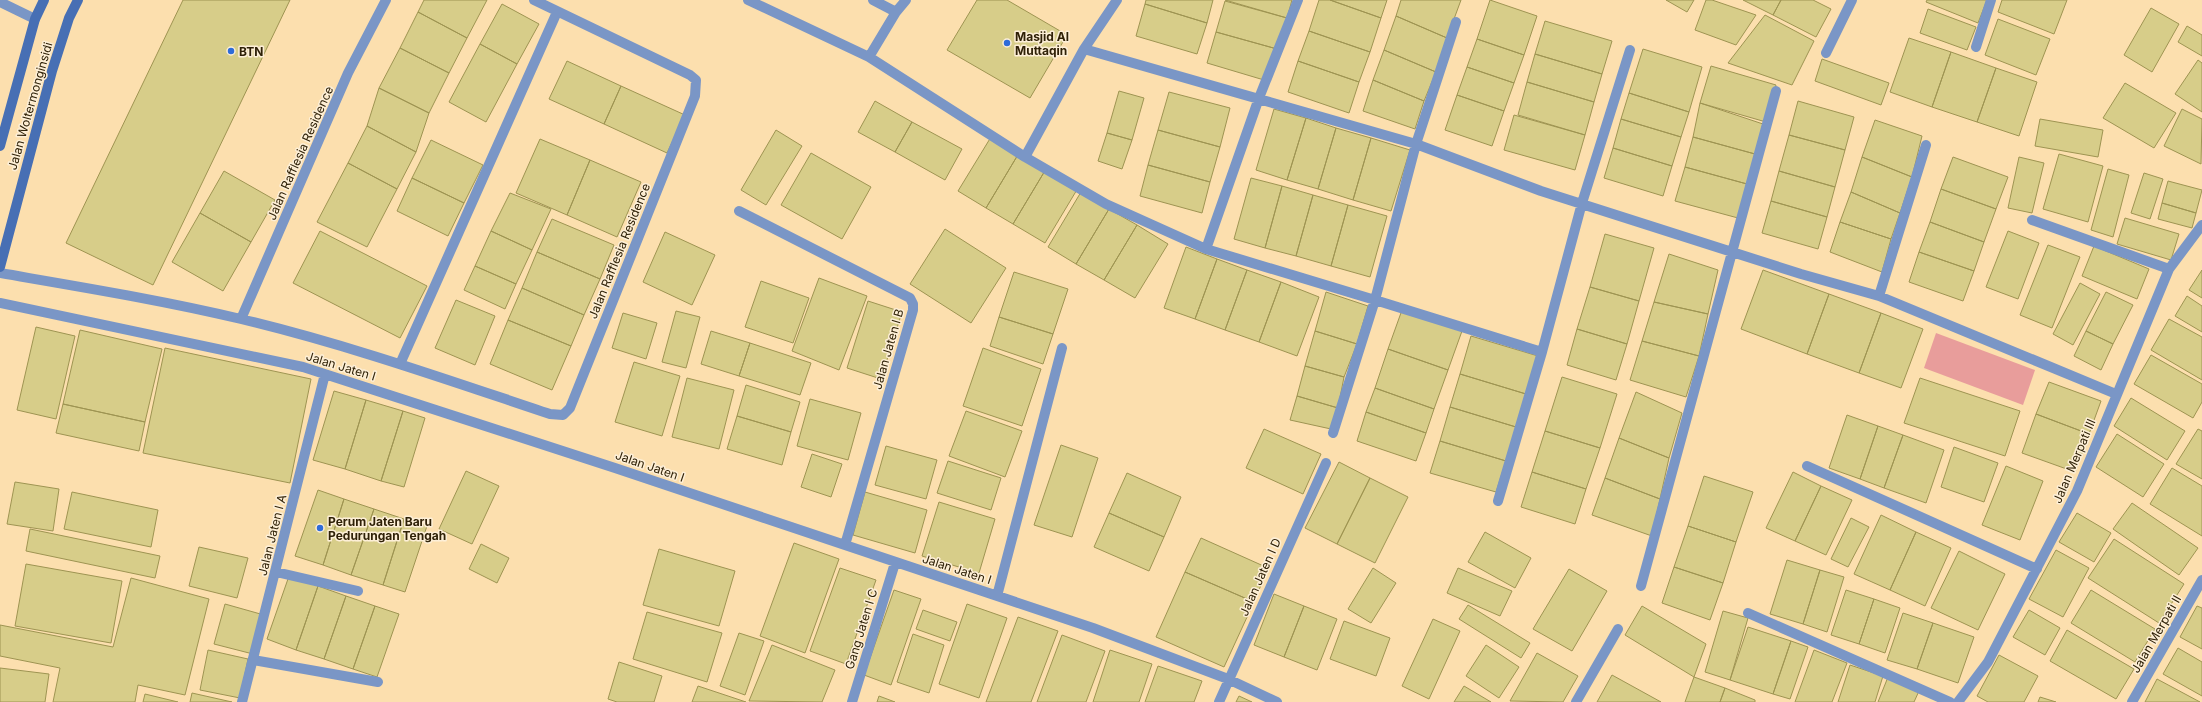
<svg xmlns="http://www.w3.org/2000/svg" width="2202" height="702" viewBox="0 0 2202 702" font-family="Inter,sans-serif">
	<rect width="100%" height="100%" fill="#fcdfae"/>
	<path fill="#e89d9b" d="M1936 333 2035 370 2023 405 1924 368Z"/>
	<path fill="#d7cd89" stroke="#9e9452" d="M183 0H290L153 285 66 243Z
		M424 0H487L467 38 418 12Z
		M977 0H1007L1067 35 1030 98 947 50Z
		M1146 0H1213L1207 23 1145 4Z
		M1225 0H1292L1287 18Z
		M1319 0H1330L1381 18 1370 52 1309 31Z
		M1330 0H1387L1381 18Z
		M1401 0H1461L1447 38 1396 16Z
		M1490 0 1537 16 1524 55 1477 39Z
		M1666 0H1694L1687 12Z
		M1706 0H1712L1756 15 1736 45 1695 30Z
		M1743 0H1781L1773 15Z
		M1781 0H1813L1831 9 1816 37 1773 15Z
		M1927 0H1987L1978 23 1926 2Z
		M2002 0H2067L2054 34 1998 12Z
		M1225 1 1287 18 1277 49 1216 32Z
		M502 4 539 24 517 64 480 44Z
		M1145 4 1207 23 1197 54 1136 36Z
		M2151 8 2179 24 2152 72 2124 55Z
		M1928 9 1976 27 1967 50 1920 33Z
		M418 12 467 38 449 73 400 48Z
		M1765 15 1814 41 1792 85 1728 63Z
		M1396 16 1447 38 1436 72 1384 50Z
		M1998 19 2050 39 2036 75 1985 55Z
		M1545 21 1612 41 1602 74 1535 54Z
		M2187 26 2202 35V56L2178 42Z
		M1309 31 1370 52 1359 82 1298 61Z
		M1216 32 1277 49 1264 80 1207 63Z
		M1909 38 1951 52 1932 107 1890 92Z
		M1477 39 1524 55 1514 83 1467 67Z
		M480 44 517 64 486 122 449 102Z
		M400 48 449 73 429 113 379 88Z
		M1643 49 1702 67 1689 112 1629 93Z
		M1384 50 1436 72 1424 101 1373 80Z
		M1951 52 1996 68 1977 122 1932 107Z
		M1535 54 1602 74 1594 102 1527 82Z
		M1822 59 1889 83 1881 105 1815 81Z
		M2198 60 2202 63V112L2175 94Z
		M567 61 621 86 604 124 549 99Z
		M1298 61 1359 82 1349 113 1288 92Z
		M1711 66 1776 85 1766 122 1700 103Z
		M1467 67 1514 83 1504 111 1457 95Z
		M1996 68 2037 82 2019 136 1977 122Z
		M1373 80 1424 101 1415 129 1363 111Z
		M1527 82 1594 102 1585 135 1518 115Z
		M2125 83 2176 113 2154 148 2103 118Z
		M621 86 685 115 667 153 604 124Z
		M379 88 429 113 416 152 367 126Z
		M1119 91 1144 98 1132 140 1107 133Z
		M1169 92 1230 108 1220 147 1158 130Z
		M1629 93 1689 112 1681 137 1621 119Z
		M1457 95 1504 111 1492 146 1445 130Z
		M875 101 912 122 895 152 858 132Z
		M1798 101 1854 117 1845 150 1789 135Z
		M1700 103 1763 124 1755 154 1693 137Z
		M1274 109 1306 118 1287 180 1256 170Z
		M2182 109 2202 119 2201 164 2164 146Z
		M1514 115 1585 135 1575 170 1504 150Z
		M1306 118 1336 128 1318 189 1287 180Z
		M1621 119 1681 137 1672 166 1613 148Z
		M2040 119 2103 130 2098 157 2035 146Z
		M1875 120 1922 136 1912 177 1862 157Z
		M912 122 962 149 945 180 895 152Z
		M367 126 416 152 397 189 348 163Z
		M1336 128 1371 138 1353 200 1318 189Z
		M776 130 802 146 766 205 741 190Z
		M1158 130 1220 147 1210 182 1148 165Z
		M1107 133 1132 140 1122 169 1098 161Z
		M1789 135 1845 150 1835 187 1779 171Z
		M991 137 1019 153 986 208 958 191Z
		M1693 137 1755 154 1747 184 1685 167Z
		M1371 138 1410 150 1391 211 1353 200Z
		M540 139 590 160 567 215 516 193Z
		M431 140 483 165 464 203 412 178Z
		M1613 148 1672 166 1663 196 1604 178Z
		M811 153 871 187 842 239 781 205Z
		M1019 153 1046 169 1013 224 986 208Z
		M2059 154 2103 166 2088 222 2043 209Z
		M1862 157 1912 177 1900 213 1851 192Z
		M1953 157 2008 177 1996 209 1941 189Z
		M2019 157 2044 163 2032 213 2008 208Z
		M590 160 641 182 617 237 567 215Z
		M348 163 397 189 367 247 317 222Z
		M1148 165 1210 182 1202 213 1140 196Z
		M1685 167 1747 184 1738 218 1675 201Z
		M1046 169 1078 188 1045 243 1013 224Z
		M2108 169 2129 175 2113 237 2091 230Z
		M224 171 275 200 251 242 200 213Z
		M1779 171 1835 187 1827 217 1771 201Z
		M2144 173 2163 179 2150 219 2131 213Z
		M412 178 464 203 448 236 397 211Z
		M1251 178 1282 186 1265 248 1234 239Z
		M2168 181 2202 190 2196 213 2162 203Z
		M1282 186 1313 195 1296 256 1265 248Z
		M1941 189 1996 209 1984 242 1930 222Z
		M1081 192 1109 209 1076 264 1048 247Z
		M1851 192 1900 213 1891 239 1840 222Z
		M510 193 551 209 532 250 491 231Z
		M1313 195 1348 205 1331 266 1296 256Z
		M1771 201 1827 217 1818 249 1762 233Z
		M2162 203 2196 213 2192 228 2158 219Z
		M1348 205 1387 216 1370 277 1331 266Z
		M1109 209 1137 225 1104 280 1076 264Z
		M200 213 251 242 223 291 172 262Z
		M2125 218 2179 234 2171 260 2117 244Z
		M552 219 614 245 600 279 537 252Z
		M1840 222 1891 239 1882 272 1830 252Z
		M1930 222 1984 242 1974 271 1919 252Z
		M1137 225 1168 244 1135 298 1104 280Z
		M945 229 1006 268 971 323 910 284Z
		M320 231 427 286 400 338 293 283Z
		M491 231 532 250 516 284 475 266Z
		M2008 231 2039 243 2018 299 1986 287Z
		M665 232 715 255 692 305 643 282Z
		M1605 234 1654 248 1639 301 1590 287Z
		M2048 245 2080 257 2052 328 2020 315Z
		M2094 246 2149 269 2137 299 2082 276Z
		M1186 247 1217 259 1195 319 1164 308Z
		M537 252 600 279 584 315 522 288Z
		M1919 252 1974 271 1963 301 1909 282Z
		M1669 254 1718 270 1708 314 1654 302Z
		M1217 259 1247 270 1225 330 1195 319Z
		M475 266 516 284 505 309 464 290Z
		M1247 270 1281 282 1259 342 1225 330Z
		M1763 270 1829 294 1807 354 1741 329Z
		M2202 270V298L2189 290Z
		M1014 272 1068 289 1053 334 999 317Z
		M819 278 867 296 839 370 792 351Z
		M761 281 809 298 793 343 745 327Z
		M1281 282 1319 297 1297 356 1259 342Z
		M2080 283 2100 294 2073 345 2053 334Z
		M1590 287 1639 301 1627 344 1577 329Z
		M522 288 584 315 571 346 508 320Z
		M1326 292 1368 306 1357 344 1315 331Z
		M2106 292 2133 305 2113 344 2086 331Z
		M1829 294 1881 313 1859 373 1807 354Z
		M2187 296 2202 306V332L2175 316Z
		M456 300 495 316 475 365 435 348Z
		M868 301 902 312 881 379 847 368Z
		M1654 302 1708 314 1699 356 1642 341Z
		M1402 310 1462 331 1448 370 1388 349Z
		M676 311 700 317 686 368 662 362Z
		M623 313 657 323 646 359 612 348Z
		M1881 313 1923 329 1901 388 1859 373Z
		M999 317 1053 334 1043 364 990 346Z
		M2169 319 2202 337V380L2151 350Z
		M508 320 571 346 552 390 490 364Z
		M36 327 75 336 56 419 17 410Z
		M1577 329 1627 344 1616 380 1567 365Z
		M80 330 162 349 145 422 63 404Z
		M711 331 750 343 739 376 701 364Z
		M1315 331 1357 344 1344 377 1305 366Z
		M2086 331 2113 344 2101 370 2074 356Z
		M1471 336 1538 356 1526 394 1460 374Z
		M1642 341 1699 356 1686 397 1630 380Z
		M750 343 811 363 800 395 739 376Z
		M165 348 311 379 290 483 143 453Z
		M983 348 1041 369 1022 426 963 406Z
		M1388 349 1448 370 1434 409 1375 388Z
		M2151 355 2202 384V402L2193 418 2134 384Z
		M634 362 680 376 662 436 615 422Z
		M1305 366 1344 377 1338 408 1297 396Z
		M1460 374 1526 394 1516 427 1450 407Z
		M1562 377 1617 394 1600 448 1545 431Z
		M687 378 734 390 719 449 672 437Z
		M1920 378 2020 411 2005 456 1904 423Z
		M2049 382 2101 401 2089 434 2036 414Z
		M746 385 800 402 791 432 737 416Z
		M1375 388 1434 409 1426 433 1366 412Z
		M334 391 366 400 345 469 313 460Z
		M1636 392 1682 413 1669 458 1619 438Z
		M1297 396 1338 408 1331 429 1290 420Z
		M2131 398 2185 431 2167 460 2114 426Z
		M810 399 861 413 848 460 797 446Z
		M366 400 403 411 381 481 345 469Z
		M63 404 145 422 139 451 56 433Z
		M1450 407 1516 427 1506 461 1440 441Z
		M403 411 425 418 404 487 381 481Z
		M966 411 1022 431 1005 477 949 456Z
		M1366 412 1426 433 1416 461 1357 441Z
		M2036 414 2089 434 2075 472 2022 453Z
		M1847 415 1878 426 1860 479 1829 468Z
		M737 416 791 432 782 465 727 449Z
		M1878 426 1903 435 1884 488 1860 479Z
		M1264 429 1321 454 1303 494 1246 468Z
		M2198 429 2202 431V479L2176 464Z
		M1545 431 1600 448 1586 489 1532 472Z
		M2117 434 2164 464 2143 497 2096 467Z
		M1903 435 1944 450 1926 503 1884 488Z
		M1619 438 1669 458 1660 499 1605 478Z
		M1440 441 1506 461 1496 492 1430 473Z
		M1061 445 1098 458 1072 537 1034 525Z
		M886 446 937 460 926 499 875 485Z
		M1954 447 1998 463 1984 502 1941 487Z
		M812 454 842 464 831 497 801 487Z
		M948 461 1001 478 991 510 937 493Z
		M1339 462 1370 478 1337 544 1305 528Z
		M2006 466 2043 481 2020 540 1982 525Z
		M2172 468 2202 486V536L2150 504Z
		M466 471 499 486 472 544 439 529Z
		M1532 472 1586 489 1575 524 1521 507Z
		M1793 472 1821 486 1795 541 1766 528Z
		M1127 473 1181 497 1164 537 1109 513Z
		M1704 476 1753 492 1736 542 1688 526Z
		M1370 478 1408 497 1375 563 1337 544Z
		M1605 478 1660 499 1652 536 1592 515Z
		M15 482 59 489 53 531 7 524Z
		M1821 486 1852 500 1826 555 1795 541Z
		M318 490 344 499 323 565 295 556Z
		M72 492 158 510 151 547 64 529Z
		M865 492 927 510 915 553 853 535Z
		M344 499 374 509 351 575 323 565Z
		M939 502 995 519 979 573 922 556Z
		M2132 503 2198 548 2179 575 2113 529Z
		M374 509 404 519 383 585 351 575Z
		M1109 513 1164 537 1149 571 1094 547Z
		M2077 513 2111 533 2094 562 2059 542Z
		M1881 515 1916 532 1890 590 1854 574Z
		M1851 518 1869 527 1848 567 1831 559Z
		M404 519 427 526 405 592 383 585Z
		M1688 526 1736 542 1723 583 1674 567Z
		M30 529 160 556 155 578 26 551Z
		M1485 532 1531 558 1515 588 1468 562Z
		M1916 532 1951 548 1925 606 1890 590Z
		M1201 538 1268 568 1254 602 1185 572Z
		M2114 539 2184 584 2159 623 2088 578Z
		M794 543 839 559 805 653 760 636Z
		M481 544 509 558 497 583 469 569Z
		M199 547 248 558 237 598 189 586Z
		M659 549 735 571 719 626 643 605Z
		M2056 550 2089 568 2063 617 2029 599Z
		M1959 551 2005 574 1978 630 1931 608Z
		M1787 560 1820 570 1803 624 1770 614Z
		M26 564 122 581 111 643 15 626Z
		M1674 567 1723 583 1710 620 1662 603Z
		M840 568 876 580 846 664 810 651Z
		M1373 568 1396 583 1371 623 1348 609Z
		M1458 568 1512 591 1500 616 1447 593Z
		M1569 569 1607 591 1572 651 1533 629Z
		M1820 570 1844 577 1827 632 1803 624Z
		M1185 572 1254 602 1224 667 1156 637Z
		M289 576 318 586 296 650 267 639Z
		M131 578 209 599 185 695 138 685 135 702H53L60 668 0 656V625L113 647Z
		M318 586 346 596 324 659 296 650Z
		M894 590 921 599 891 685 864 675Z
		M1846 590 1874 599 1859 644 1831 635Z
		M2091 590 2155 629 2135 662 2071 623Z
		M1274 594 1304 606 1284 657 1254 645Z
		M346 596 375 606 353 669 324 659Z
		M1874 599 1900 608 1885 653 1859 644Z
		M225 604 264 615 253 654 214 644Z
		M967 604 1007 618 979 698 939 684Z
		M1468 605 1530 643 1521 658 1459 619Z
		M375 606 399 614 377 677 353 669Z
		M1304 606 1337 619 1317 670 1284 657Z
		M1642 606 1706 644 1694 677 1625 635Z
		M2197 606 2202 608V649L2180 637Z
		M923 610 957 622 950 641 916 629Z
		M2029 610 2060 628 2045 655 2013 637Z
		M1723 611 1748 618 1730 680 1705 672Z
		M647 612 722 633 707 682 633 659Z
		M1903 613 1933 623 1917 669 1887 660Z
		M1018 617 1058 631 1031 702H986Z
		M1433 619 1460 631 1429 699 1402 686Z
		M1344 621 1390 638 1376 676 1330 659Z
		M1933 623 1974 637 1958 683 1917 669Z
		M1748 627 1791 641 1773 694 1730 680Z
		M2067 630 2134 669 2116 699 2050 661Z
		M739 633 764 641 745 695 720 686Z
		M913 634 944 645 929 693 897 682Z
		M1062 635 1105 651 1086 702H1037Z
		M1791 641 1808 647 1790 699 1773 694Z
		M772 645 835 670 822 702 749 701Z
		M1486 645 1519 667 1499 698 1466 676Z
		M2178 648 2202 662V696L2163 674Z
		M208 650 248 659 240 698 200 690Z
		M1110 650 1152 664 1139 702H1093Z
		M1814 650 1847 663 1832 702H1795Z
		M1537 653 1578 676 1563 702 1510 701Z
		M1999 655 2038 676 2024 702H1988L1977 696Z
		M619 662 662 676 654 702H617L608 699Z
		M1850 665 1883 676 1875 702H1838Z
		M1158 666 1202 681 1194 702H1145Z
		M0 668 49 674 45 702H0Z
		M1612 675 1661 702H1597Z
		M1694 677 1725 688 1720 702H1685Z
		M1888 677 1919 691 1914 702H1878Z
		M2157 679 2200 702H2145Z
		M698 686 746 702H692Z
		M1464 686 1491 702H1454Z
		M1725 688 1755 700V702H1720Z
		M192 693 232 702H190Z
		M145 694 178 702H143Z
		M879 696 895 702H877Z
		M1239 696 1252 702H1236Z
		M2040 697 2056 702H2038Z"/>
	<g fill="none" stroke-linecap="round" stroke-linejoin="round">
		<path stroke="#7a96c6" stroke-width="10" d="M253 660 378 682"/>
		<path stroke="#7a96c6" stroke-width="10" d="M748 0 869 57 1025 157 1084 49 1117 0
			M873 0 896 12
			M0 2 35 19
			M1456 22 1416 144 1375 300 1542 352
			M1976 47 1991 0
			M1084 49 1416 144 1541 191 1801 274 1879 296 2116 394
			M1826 53 1852 0
			M869 57 896 12 906 0
			M1025 157 1106 204 1206 249 1375 300 1333 433
			M739 211 910 298 913 304V310L845 545
			M2032 220 2169 269
			M1206 249 1259 98 1298 0
			M0 273C81 287 161 300 241 319 346 344 448 380 550 414L563 415 570 408 695 96 696 80 690 75 534 0
			M1879 296 1926 145
			M0 303 303 367 615 468 1093 628 1228 679 1277 702
			M241 319 348 73 386 0
			M400 364 557 12
			M1807 466 2037 569
			M1498 501 1542 352 1582 203 1630 50
			M276 572 358 591
			M1641 586 1776 91
			M997 596 1062 348
			M1748 613 1950 702
			M242 702 325 374
			M852 702 895 563
			M1219 702 1326 463
			M1576 702 1618 629
			M1958 702 1988 662 2077 491 2169 269 2202 225
			M2132 702 2202 580"/>
		<path stroke="#476fb4" stroke-width="10" d="M0 146 35 19 44 0
			M0 267 52 71 69 18 78 0"/>
	</g>
	<g fill="#2e6cd9" stroke="#fdefd7" stroke-width="1.5">
		<circle cx="1007" cy="43" r="4"/>
		<circle cx="231" cy="51" r="4"/>
		<circle cx="320" cy="528" r="4"/>
	</g>
	<g text-anchor="middle" dominant-baseline="central" stroke-width="3" stroke-linejoin="round" paint-order="stroke">
		<g font-size="12" font-weight="bold" fill="#2f2107" stroke="#fdefd7" text-anchor="start">
			<text x="1015" y="36">Masjid Al<tspan x="1015" dy="14">Muttaqin</tspan></text>
			<text x="239" y="51">BTN</text>
			<text x="328" y="521">Perum Jaten Baru<tspan x="328" dy="14">Pedurungan Tengah</tspan></text>
		</g>
		<g font-size="12" fill="#2f2107" stroke="#fdefd7">
			<text transform="translate(30 106) rotate(-74)">Jalan Woltermonginsidi</text>
			<text transform="translate(300 153) rotate(-66)">Jalan Rafflesia Residence</text>
			<text transform="translate(619 251) rotate(-68)">Jalan Rafflesia Residence</text>
			<text transform="translate(888 349) rotate(-74)">Jalan Jaten I B</text>
			<text transform="translate(341 366) rotate(17)">Jalan Jaten I</text>
			<text transform="translate(2074 461) rotate(-67)">Jalan Merpati III</text>
			<text transform="translate(650 466) rotate(19)">Jalan Jaten I</text>
			<text transform="translate(272 535) rotate(-76)">Jalan Jaten I A</text>
			<text transform="translate(957 569) rotate(18)">Jalan Jaten I</text>
			<text transform="translate(1260 577) rotate(-66)">Jalan Jaten I D</text>
			<text transform="translate(861 629) rotate(-73)">Gang Jaten I C</text>
			<text transform="translate(2156 634) rotate(-60)">Jalan Merpati II</text>
		</g>
	</g>
</svg>
